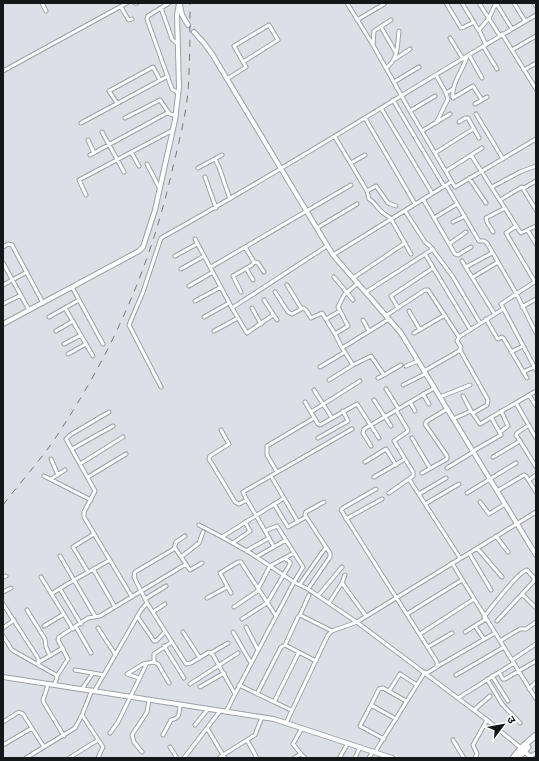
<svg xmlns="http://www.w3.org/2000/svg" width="539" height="761" viewBox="0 0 539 761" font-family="'DejaVu Sans','Noto Sans Devanagari',sans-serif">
	<rect width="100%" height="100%" fill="#dcdfe5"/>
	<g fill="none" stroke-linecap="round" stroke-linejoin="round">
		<defs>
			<path id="minor" d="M42 3 46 11
				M135 3H137
				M169 3 148 16 147 19 172 89 178 93
				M347 3 373 45 410 111 455 187 536 139
				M446 3 461 28 464 27 474 22
				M462 3 479 31
				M479 3 500 36
				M496 3 512 29
				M514 3 525 21
				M534 3 536 6
				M121 7 128 19 129 20 132 19
				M161 8 172 39 175 42 178 43
				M357 20 384 4
				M381 27 396 53
				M502 34 536 89
				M450 38 463 59
				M373 45 374 31 391 20
				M486 45 479 30 489 18 496 3
				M483 46 497 69
				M512 50 536 36
				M469 55 482 78
				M467 56C463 71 451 83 453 98L473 86 482 100
				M395 59 410 49
				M386 68C399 58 397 46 399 31
				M524 70 536 63
				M3 71 127 3
				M436 75 446 93 453 89
				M227 79 246 67 234 46 269 25 278 40 243 62
				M394 82 419 67
				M393 100 444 186
				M117 103 109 91 153 67 160 80
				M475 104 487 97
				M381 108 432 193
				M410 111 435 96
				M476 114 503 159
				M125 118 160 100 169 113
				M365 118 415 204
				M459 122 465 118H468L479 138
				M81 123 168 76
				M436 123 448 99 446 93
				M422 131 450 114
				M102 132 124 172
				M335 137 367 191 369 199C375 202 376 207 381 211 384 215 387 214 391 219L411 254
				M88 140 94 153
				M131 152 139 166
				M435 153 473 129
				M90 155 167 113 176 116
				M471 155 520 232 521 233 536 226
				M215 159 219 167 230 199
				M351 163 365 155
				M147 164 160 189
				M198 168 222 155
				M446 171 482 148
				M205 177 216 208
				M469 178 486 203
				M446 185 479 241H484L487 243 516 293 536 333
				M492 187 520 172 536 166
				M524 188 536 181
				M367 191 376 186 388 203 396 206
				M86 195 79 180 173 130
				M423 199 455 254 458 255 471 247
				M500 200 522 187 536 210
				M405 211 425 242 430 246 453 277 480 323
				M434 218 457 204
				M453 222 465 216
				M516 226 506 233 535 282
				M317 228 357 204
				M528 231 536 244
				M493 232 487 222 486 218 505 208
				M195 239 232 308 247 333 273 315
				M449 244 466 232
				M3 247 8 244 12 245 43 303
				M425 254 470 329
				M333 255 451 182
				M175 256 197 244
				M462 261 494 313
				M254 262 258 263 264 272
				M3 263 29 310
				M211 267 351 185
				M466 267 492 253
				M246 268 253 280
				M181 269 204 256
				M334 277 353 300
				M473 277 498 262
				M353 278 405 243
				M536 281 501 304 536 370
				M3 285 27 272
				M287 285 301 308
				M189 286 213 272
				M72 287 103 344
				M241 292 233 276 252 265 254 262 245 247
				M275 292 288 312 292 314 303 308 306 310 311 318 322 313 335 334 348 326 338 307 344 295 358 283
				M366 292 433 249
				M264 300 277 320
				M195 301 221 287
				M3 304 21 295
				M522 307 536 299
				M65 308 93 356
				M232 308 327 246
				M252 308 261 324
				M398 308 391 296 433 268
				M409 311 420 330
				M387 315 425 290H428L459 337
				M49 317 79 300
				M204 317 229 303
				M326 319 340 311
				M486 319 497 338 498 339 502 337 504 339 527 378
				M363 320 369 331
				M56 331 73 321
				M214 331 238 318
				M414 333 445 315
				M335 334 342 348 389 319
				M64 344 81 335
				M460 350 488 400 487 405 473 413
				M511 352 523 346
				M68 354 86 344
				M353 365 371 356 384 375 401 365
				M406 366 418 361
				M320 367 345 352
				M424 371 459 351 461 347 457 341 459 337 503 309
				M523 372 534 367
				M378 378 384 375
				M329 380 353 365 342 348
				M403 385 425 374
				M161 387 129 325 143 292 161 238C289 167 411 88 536 15
				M386 389 398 408
				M314 390 332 418
				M423 394 429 404
				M529 395 536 406
				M440 397 470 385
				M374 400 391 426
				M305 402 318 424 320 425 357 404 379 438
				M410 402 415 411
				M516 403 536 438
				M396 410 408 430 407 432 394 441 413 472V476L409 479 460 558
				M471 411 480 424 536 391
				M109 412 70 435 66 439 95 491 84 512V517L132 597
				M311 412 360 381
				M453 419 471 411 463 396
				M221 430 229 444 210 456 209 459 235 502 239 504 247 500 265 531 277 526 303 567 294 582 235 694
				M500 432 508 426 501 411
				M318 438 348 421 343 411
				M412 438 430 468
				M520 441 516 435 517 433 529 425
				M371 446 363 433 364 429 434 388
				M72 449 113 426
				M473 451 501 435 491 417
				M493 457 520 441 536 467
				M51 459 58 475
				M365 462 386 449 396 465
				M80 464 123 437
				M447 468 473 452
				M277 472 267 455V446L314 418
				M422 473 447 459V456L425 424 427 421 447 409
				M44 476 91 500
				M271 476 298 522
				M88 477 126 454
				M374 477 405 459
				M51 479 65 470
				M529 480 536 475
				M376 489 343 508 341 510 437 662V667L427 673
				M497 491 524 475 526 476 536 492
				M389 493 409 479
				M467 493 516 463
				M419 494 446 478
				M247 501 243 492 352 429
				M324 502 306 512 305 515 326 547
				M480 502 489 514 505 504
				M274 504 288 527 306 517
				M425 504 459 484
				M346 519 382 499
				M199 525 222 537 252 554 294 582 308 589 358 623 487 720 521 748
				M265 531 274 547
				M185 536 176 542 174 549 135 572 134 577 147 603 186 664 191 663 209 652 213 655 235 694 226 712
				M496 536 508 552
				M222 537 284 498
				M233 543 250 531 245 522
				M175 548 190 570 202 563
				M477 548 502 577
				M246 551 269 538
				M469 553 491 590
				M60 556 95 616
				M181 557 199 543 203 532
				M256 557 286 540
				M452 563 536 699
				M93 569 115 607
				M88 572 73 547 94 534
				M3 577 6 576
				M41 577 73 629
				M342 583 366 616
				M300 584 326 547 330 553V557L308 589
				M60 589 81 624
				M258 589 270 566 294 553
				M3 592 11 588
				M231 593 220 573 238 562H241L276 616
				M51 594 74 580 110 560
				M522 594 536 608
				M318 596 342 567
				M207 598 227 587
				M145 599 166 586
				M329 603 342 583 345 575
				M3 604 38 658 39 666
				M234 607 259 590
				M27 610 45 639 46 647 50 656
				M153 612 165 604
				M407 614 462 580
				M300 615 309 595
				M137 616 154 641H156L165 632
				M484 617C491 608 518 572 527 570L534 578V581L497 621
				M242 619 267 603 290 564V562L284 558
				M44 626 64 614
				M475 626 484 639
				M76 627 91 653
				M246 627 258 650
				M3 628 14 620
				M98 628 115 654
				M183 632 200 658
				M233 632 251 663
				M465 632 486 619
				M420 634 474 599
				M3 636 12 650 56 675 57 678 54 685
				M500 641 520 629H526L536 622
				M164 646 184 678
				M428 647 452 633
				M211 653 228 643
				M512 660 536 644
				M316 661 285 645 298 617 300 615 332 631
				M39 662 63 648
				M154 662V654L172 642
				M438 666 495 633
				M75 670 104 675
				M499 672 503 679H505L536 661
				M456 675 504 647
				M57 676 68 659 58 640 59 637 88 618 100 616 186 564
				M492 676 508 701
				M139 678 127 674 143 664 154 662 158 664 169 683
				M487 679 502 704 520 723
				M190 684 238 653
				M48 685 43 700 44 703 64 736
				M239 685 291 710
				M200 687 224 673
				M82 689 93 673
				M529 689 536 682
				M95 690 141 610 147 603
				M389 691 400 674 417 685
				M257 694 281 647 285 645
				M458 698 514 663
				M274 702 299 652
				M371 705 360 726 384 739
				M474 710 490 696
				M82 715 103 747 98 758
				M396 719 371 705 379 689 383 688 406 701
				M3 722 19 712 23 714 44 747
				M286 723 328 635 332 631 357 622 536 512
				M195 725 208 709
				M207 728 223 755 255 735 262 717
				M110 733 118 722 147 663
				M163 735 171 720C180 718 179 714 180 705
				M247 740 257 758
				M453 740 464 758
				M3 745 32 728
				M170 747 177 758
				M142 752 134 742 132 735 147 712 149 700
				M375 752 425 672
				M301 754 293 744 302 728
				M530 756 536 753
				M340 757 348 743
				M26 758 75 728 82 715 92 690
				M69 758 98 740
				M184 758 220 711
				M219 758 223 755 225 758
				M294 758 301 754 305 758
				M355 758 360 747
				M369 758 373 751
				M475 758 477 754 473 745 487 720"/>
			<path id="tertiary" d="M180 5 182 15 188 25
				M194 32 204 43 212 54 333 255 401 333 536 555
				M3 324 139 251 143 247 155 210 175 120 179 87 177 15 179 3
				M3 677 274 719 392 758
				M523 750 532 758"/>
			<path id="trunk" d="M513 758 521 748 536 735
				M518 758 528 747"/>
		</defs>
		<use href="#minor" stroke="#9da0a5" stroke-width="5"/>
		<use href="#tertiary" stroke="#9da0a5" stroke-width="6"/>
		<use href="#trunk" stroke="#9da0a5" stroke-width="7"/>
		<use href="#minor" stroke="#fff" stroke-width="3"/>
		<use href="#tertiary" stroke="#fff" stroke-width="4"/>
		<use href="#trunk" stroke="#fff" stroke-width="5"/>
		<path stroke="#75777b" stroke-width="1" stroke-dasharray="7 7" stroke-linecap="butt" d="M3 505C19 484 37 464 52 443 110 357 149 272 172 171 178 146 186 116 188 91 190 62 190 32 190 3"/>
	</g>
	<rect width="539" height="761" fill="none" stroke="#161719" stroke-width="8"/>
	<g transform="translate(503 725) rotate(58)" stroke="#ffffff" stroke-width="3" paint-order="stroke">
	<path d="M0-3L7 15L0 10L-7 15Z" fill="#161719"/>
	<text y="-6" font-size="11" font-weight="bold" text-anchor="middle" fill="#161719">उ</text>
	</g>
</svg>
